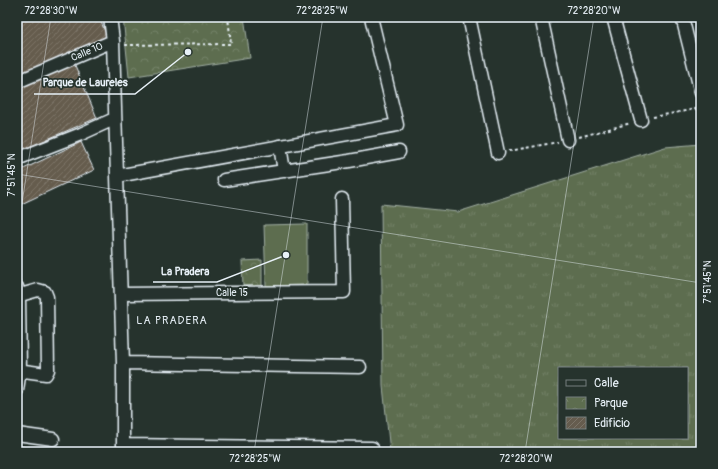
<svg xmlns="http://www.w3.org/2000/svg" width="718" height="469" viewBox="0 0 718 469" font-family="Pangolin,sans-serif">
	<defs>
		<pattern id="grass-tufts" width="24" height="20" patternUnits="userSpaceOnUse"><rect width="24" height="20" fill="#5d6d4f"/><path d="M3 7l-1-3M5 7V3M7 7l1-3M15 17l-1-3M17 17v-4M19 17l1-3" fill="none" stroke="#748269"/></pattern>
		<pattern id="park-crowns" width="20" height="18" patternUnits="userSpaceOnUse"><rect width="20" height="18" fill="#5d6d4f"/><path d="M2 6a3 3 0 1 1 6 0M12 15a3 3 0 1 1 6 0" fill="none" stroke="#748269"/></pattern>
		<pattern id="building-hatch" width="6" height="6" patternUnits="userSpaceOnUse"><rect width="6" height="6" fill="#655c4e"/><path d="M-1 1l2-2M0 6l6-6M5 7l2-2" fill="none" stroke="#7b7468"/></pattern>
	</defs>
	<rect width="100%" height="100%" fill="#26332d"/>
	<filter id="ink" filterUnits="userSpaceOnUse"><feTurbulence type="fractalNoise" baseFrequency=".025" numOctaves="2"/><feDisplacementMap in="SourceGraphic" scale="8" xChannelSelector="R" yChannelSelector="G"/><feConvolveMatrix kernelMatrix="1 2 1 2 8 2 1 2 1" color-interpolation-filters="sRGB"/></filter>
	<g filter="url(#ink)">
		<path fill="url(#grass-tufts)" stroke="#a2afa4" fill-rule="evenodd" d="M701 144V452H390L383 386 381 204 458 212 665 147ZM559 368H687V438H559Z"/>
		<path fill="url(#park-crowns)" stroke="#a2afa4" d="M123 17H244L250 58 129 77Z
			M262 260V286L243 287 242 261Z"/>
		<path fill="#5d6d4f" stroke="#a2afa4" d="M307 224V285L266 286 264 225Z"/>
		<path fill="url(#building-hatch)" stroke="#e8f1f8" d="M17 17H99L108 39 17 75Z
			M74 63 97 118 17 152V87Z
			M81 142 94 170 17 206V172Z"/>
		<g fill="none" stroke-linecap="round" stroke-linejoin="round">
			<defs>
				<path id="minor" d="M110 17 113 41 117 176 123 363V452
					M469 17 498 153
					M541 17 568 140
					M613 17 641 120
					M682 17 701 93
					M17 82 113 41
					M280 146 284 171
					M17 159 81 134 114 119
					M117 176 397 125 371 17
					M224 180 349 161 399 152
					M17 287 19 296 20 370 17 390
					M121 294 344 292 342 199
					M17 296 38 290 45 292 47 297 48 370 46 374 17 370
					M123 363 360 367
					M17 434 53 439
					M123 445 372 448"/>
			</defs>
			<use href="#minor" stroke="#e8f1f8" stroke-width="15"/>
			<path stroke="#e8f1f8" stroke-width="2" stroke-dasharray="3 3" stroke-linecap="butt" d="M125 45 231 44 228 17
				M653 117 701 108
				M579 137 631 123
				M509 151 558 142"/>
			<use href="#minor" stroke="#26332d" stroke-width="12"/>
		</g>
	</g>
	<path fill="none" stroke="#e8f1f8" stroke-width="1" stroke-opacity="0.45" d="M17 174 701 283M17 235 51 17M17 446 53 452M254 452 323 17M525 452 594 17"/>
	<g text-anchor="middle" dominant-baseline="central" stroke-width="3.5" stroke-linejoin="round" paint-order="stroke">
		<g font-size="10" fill="#e8f1f8" stroke="#26332d">
			<text transform="translate(87 52) rotate(-23)">Calle 10</text>
			<text x="232" y="293">Calle 15</text>
		</g>
		<g font-size="11" letter-spacing="1" fill="#e8f1f8" stroke="#26332d">
			<text x="172" y="320">LA PRADERA</text>
		</g>
	</g>
	<path fill="none" stroke="#e8f1f8" stroke-width="1.5" d="M188 52L135 94H34M286 255L217 282H153"/>
	<g fill="#e8f1f8" stroke="#26332d" stroke-width="1.5">
		<circle cx="188" cy="52" r="4"/>
		<circle cx="286" cy="255" r="4"/>
	</g>
	<g font-size="11" text-anchor="middle" font-weight="bold" fill="#e8f1f8" stroke="#26332d" stroke-width="3.5" stroke-linejoin="round" paint-order="stroke">
		<text x="85" y="86">Parque de Laureles</text>
		<text x="185" y="275">La Pradera</text>
	</g>
	<rect width="718" height="469" fill="none" stroke="#26332d" stroke-width="44"/>
	<rect x="558" y="367" width="130" height="72" fill="#26332d" stroke="#747f7e"/>
	<rect x="566" y="380" width="20" height="6" fill="#26332d" stroke="#747f7e"/>
	<text x="594" y="387" font-size="12" fill="#e8f1f8">Calle</text>
	<rect x="566" y="397" width="20" height="12" fill="url(#park-crowns)" stroke="#747f7e"/>
	<text x="594" y="407" font-size="12" fill="#e8f1f8">Parque</text>
	<rect x="566" y="417" width="20" height="12" fill="url(#building-hatch)" stroke="#747f7e"/>
	<text x="594" y="427" font-size="12" fill="#e8f1f8">Edificio</text>
	<rect x="22" y="22" width="674" height="425" fill="none" stroke="#e8f1f8" stroke-width="1.5"/>
	<g font-size="10" text-anchor="middle" fill="#e8f1f8">
		<text x="51" y="14">72°28'30"W</text>
		<text x="322" y="14">72°28'25"W</text>
		<text x="594" y="14">72°28'20"W</text>
		<text transform="translate(11 175) rotate(-90)" y="4">7°51'45"N</text>
		<text transform="translate(707 282) rotate(-90)" y="4">7°51'45"N</text>
		<text x="255" y="462">72°28'25"W</text>
		<text x="526" y="462">72°28'20"W</text>
	</g>
</svg>
